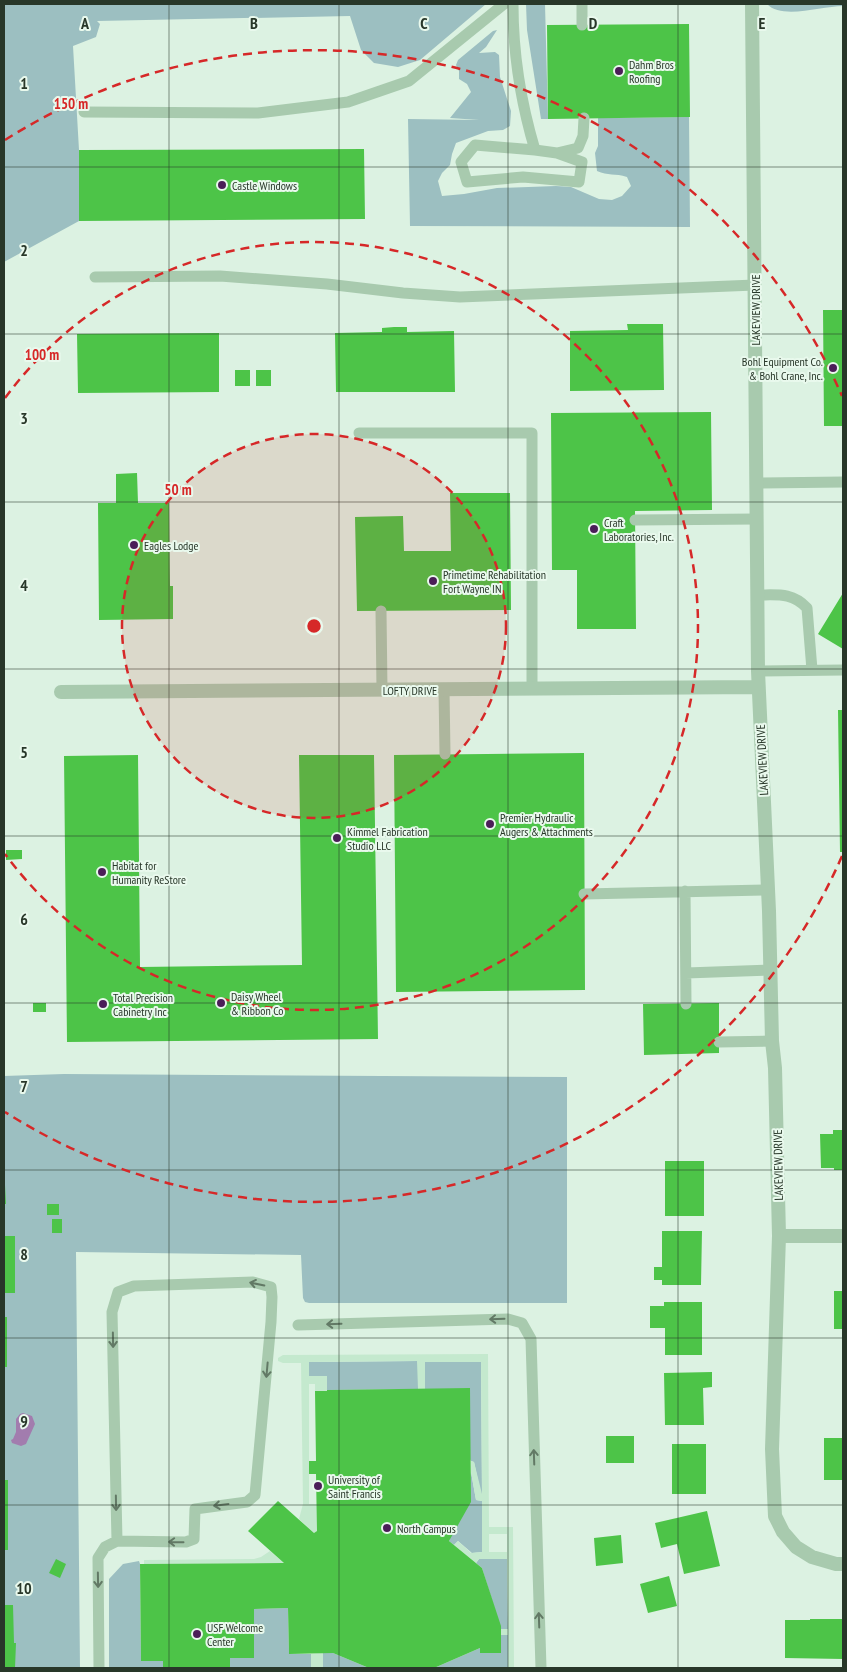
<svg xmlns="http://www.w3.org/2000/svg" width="847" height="1672" viewBox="0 0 847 1672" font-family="'PT Sans Narrow',sans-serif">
	<rect width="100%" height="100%" fill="#dcf2e2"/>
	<path fill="#9cbfc1" d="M4 4H486L420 60 398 67 374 63 361 50 350 16 97 21 100 24 96 37 73 46 79 150V221L4 262Z
		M526 4H545L548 119H541L527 30Z
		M767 4H843V6C822 6 782 20 767 4Z
		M497 30 486 47 479 53 495 52 499 55 500 77 511 111 510 126 503 130 488 131 456 143 452 154 450 165 442 173 438 181 442 196 464 194 497 188 556 186 571 187 599 199 612 200 622 196 631 186 627 177C615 173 608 176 597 171L595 153 598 146V118L689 117 690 227 410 226 408 119 479 120 450 118 471 92 467 84 459 79V71L456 65 458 60 493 31Z
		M64 1074 567 1077V1303H309L305 1302 303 1298 301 1255 76 1252 80 1668H4V1076Z
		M418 1361V1389L327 1390V1376H309V1362Z
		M481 1361 482 1494H481L474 1462 471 1461 425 1389V1362Z
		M471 1472 476 1500 482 1501V1552L472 1553 458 1541 454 1545 449 1541Z
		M479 1559H507L508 1629H501L482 1568 476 1563Z
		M139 1561 140 1564 141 1661H163L188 1668H109V1579L123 1564Z
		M288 1608 289 1654H311V1668H207L230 1667V1658H254V1609Z
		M501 1635H508V1668H434L480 1648V1653H501Z
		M323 1653H333L369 1668H323Z"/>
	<path fill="#c4e9ce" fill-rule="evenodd" d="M488 1354 489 1527H513L514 1668H508V1635H501V1629H508L507 1559H479L476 1563 454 1545 458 1541 471 1553 482 1552V1501L476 1500 471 1472V1461L474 1462 482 1494 481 1362H425V1389H418L417 1361 309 1362V1376H327V1391H315V1384H309V1504H317V1531L314 1533 299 1519 303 1504 301 1363H283L278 1361V1358L283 1355ZM489 1534H507V1552H489Z
		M270 1551 284 1563 144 1564V1560L254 1559 261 1557Z
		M323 1653V1668H311V1654Z"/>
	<path fill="#a27cae" d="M23 1413 32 1416 35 1424 26 1444 21 1446 12 1443 11 1440 13 1439 16 1432V1419L20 1414Z"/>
	<path fill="#4dc448" d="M689 24 690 117 548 119 547 25Z
		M364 149 365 219 79 221V150Z
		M823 310H843V426H824Z
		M627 324H663L664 390 570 391V331L628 330Z
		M394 327H407V332L454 331 455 392H336L335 333 382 332V328Z
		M219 333V392L78 393 77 334Z
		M235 370H250V386H235Z
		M256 370H271V386H256Z
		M711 412 712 510 635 511 636 629H577V570H552L551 413Z
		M137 473 138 503H169L170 586H173V619L99 620 98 503H116V474Z
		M450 493H510L511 610 357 611 355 517 403 516 404 551H451Z
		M843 593V649L818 634Z
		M838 710H843V852H840Z
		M584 753 585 990 396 992 394 755Z
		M138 755 140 967 302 965 299 755H374L378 1039 67 1042 64 756Z
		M6 850H22V859L6 860Z
		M33 1003H46V1012H33Z
		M719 1003V1053L644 1055 643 1004Z
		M833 1130H843V1170H834V1168H821L820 1134H833Z
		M665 1161H704V1216H665Z
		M4 1185H5L6 1204H4Z
		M47 1204H59V1215H47Z
		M52 1219H62V1233H52Z
		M662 1231H702L701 1285H662V1280H654V1267H662Z
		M4 1236H15V1293H4Z
		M834 1291H843V1329H834Z
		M664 1302H702V1355H665V1328H650V1306H664Z
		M4 1317H7V1367H4Z
		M712 1372V1387L703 1388 704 1425H665L664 1373Z
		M470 1388 471 1502 449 1541 482 1568 501 1626V1653H480V1648L434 1668H369L333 1653 289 1654 288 1608 254 1609V1658H230V1667L207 1668H163V1661H141L140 1564 284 1563 248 1531 278 1501 314 1533 317 1531 316 1474H309V1461H316L315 1391H327V1390Z
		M606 1436H634V1463H606Z
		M824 1438H843V1480H824Z
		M672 1444H706V1494H672Z
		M4 1480H8V1550H4Z
		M707 1511 720 1566 684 1574 677 1544 661 1548 655 1523Z
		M621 1535 623 1563 596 1566 594 1538Z
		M56 1559 66 1564 60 1578 49 1573Z
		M669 1576 677 1606 648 1613 640 1584Z
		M4 1605H13L14 1643H16L15 1668 4 1667Z
		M810 1619H843V1659L785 1658V1620H810Z"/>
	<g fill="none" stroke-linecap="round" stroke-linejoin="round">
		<path stroke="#a8caae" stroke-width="11" d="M513 4C513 53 521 103 535 150L475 145 461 162 467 182 523 177 579 182 582 162 557 153 535 150
			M582 4V25
			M84 112 258 113 348 102 409 81 504 4
			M557 153 578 148 583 136 584 118
			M95 277 220 276 327 284 403 293 460 297 755 285
			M359 433H532V688
			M756 483 843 482
			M635 520 757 519
			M757 595C777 595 792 592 807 608L812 670
			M381 611 382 690
			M758 671 843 670
			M444 689 445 754
			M685 891 686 1004
			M584 894 768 890
			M686 973 770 970
			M719 1042 772 1041
			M298 1325 508 1319 522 1323 531 1339 541 1668
			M99 1668 98 1558 105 1547 117 1541 186 1542 194 1539 195 1509 247 1502 255 1495 271 1322 272 1297 271 1287 253 1282 134 1286 118 1292 112 1312 117 1541"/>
		<path stroke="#a8caae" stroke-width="14" d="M752 4 758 671 769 911 772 1041 775 1068 779 1236 772 1449 775 1516 783 1532 796 1547 812 1557 836 1564H843
			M61 692 758 687
			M779 1236H843"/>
	</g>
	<defs><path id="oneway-shaft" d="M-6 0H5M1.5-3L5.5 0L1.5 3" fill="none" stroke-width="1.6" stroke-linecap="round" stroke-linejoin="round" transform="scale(1.25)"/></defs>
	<g stroke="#627965">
		<use href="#oneway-shaft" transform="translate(257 1284) rotate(-168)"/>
		<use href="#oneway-shaft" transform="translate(497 1319) rotate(178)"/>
		<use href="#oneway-shaft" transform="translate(334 1324) rotate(178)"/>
		<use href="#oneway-shaft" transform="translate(113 1340) rotate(89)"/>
		<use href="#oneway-shaft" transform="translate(267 1370) rotate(95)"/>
		<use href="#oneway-shaft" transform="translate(534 1457) rotate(-92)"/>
		<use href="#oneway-shaft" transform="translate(116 1503) rotate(89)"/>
		<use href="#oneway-shaft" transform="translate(221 1505) rotate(173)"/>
		<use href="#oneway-shaft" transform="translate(176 1542) rotate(-179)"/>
		<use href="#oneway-shaft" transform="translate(98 1580) rotate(89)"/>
		<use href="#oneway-shaft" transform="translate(539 1620) rotate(-92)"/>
	</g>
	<path fill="none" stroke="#283729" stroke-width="1" stroke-opacity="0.55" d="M169 4V1668M339 4V1668M508 4V1668M678 4V1668M4 167H843M4 334H843M4 502H843M4 669H843M4 836H843M4 1003H843M4 1170H843M4 1338H843M4 1505H843"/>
	<circle cx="314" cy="626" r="192" fill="#d62828" fill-opacity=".12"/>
	<g fill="none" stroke="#d62828" stroke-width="2.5" stroke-dasharray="9 6">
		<circle cx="314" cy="626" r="192"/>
		<path d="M5 398A384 384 0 1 1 5 854"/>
		<path d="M842 856A576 576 0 0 1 5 1112M5 140A576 576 0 0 1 842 396"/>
	</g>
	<g fill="#4b1e58" stroke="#e9f9ed" stroke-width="2">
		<circle cx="619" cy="71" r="5"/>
		<circle cx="222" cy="185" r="5"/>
		<circle cx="833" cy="368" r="5"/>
		<circle cx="594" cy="529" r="5"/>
		<circle cx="134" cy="545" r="5"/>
		<circle cx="433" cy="581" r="5"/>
		<circle cx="490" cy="824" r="5"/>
		<circle cx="337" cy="838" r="5"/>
		<circle cx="102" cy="872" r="5"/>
		<circle cx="221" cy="1003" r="5"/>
		<circle cx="103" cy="1004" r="5"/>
		<circle cx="318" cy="1486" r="5"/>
		<circle cx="387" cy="1528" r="5"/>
		<circle cx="197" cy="1634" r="5"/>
	</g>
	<g text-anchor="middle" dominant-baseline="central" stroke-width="4" stroke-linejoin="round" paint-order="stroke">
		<g font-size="12" fill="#283729" stroke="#e9f9ed" text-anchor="start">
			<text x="629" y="64">Dahm Bros<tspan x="629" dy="14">Roofing</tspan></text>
			<text x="232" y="185">Castle Windows</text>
			<text x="823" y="361" text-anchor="end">Bohl Equipment Co.<tspan x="823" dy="14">&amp; Bohl Crane, Inc.</tspan></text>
			<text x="604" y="522">Craft<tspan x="604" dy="14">Laboratories, Inc.</tspan></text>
			<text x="144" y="545">Eagles Lodge</text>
			<text x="443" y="574">Primetime Rehabilitation<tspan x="443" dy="14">Fort Wayne IN</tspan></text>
			<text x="500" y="817">Premier Hydraulic<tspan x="500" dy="14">Augers &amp; Attachments</tspan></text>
			<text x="347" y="831">Kimmel Fabrication<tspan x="347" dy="14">Studio LLC</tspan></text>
			<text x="112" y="865">Habitat for<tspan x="112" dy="14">Humanity ReStore</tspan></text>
			<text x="231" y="996">Daisy Wheel<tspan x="231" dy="14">&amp; Ribbon Co</tspan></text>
			<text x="113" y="997">Total Precision<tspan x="113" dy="14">Cabinetry Inc</tspan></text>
			<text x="328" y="1479">University of<tspan x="328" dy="14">Saint Francis</tspan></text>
			<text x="397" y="1528">North Campus</text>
			<text x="207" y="1627">USF Welcome<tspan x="207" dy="14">Center</tspan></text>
		</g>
		<g font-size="12" fill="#283729" stroke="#e9f9ed">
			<text transform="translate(755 310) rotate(-90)">LAKEVIEW DRIVE</text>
			<text x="410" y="690">LOFTY DRIVE</text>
			<text transform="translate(762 760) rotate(-93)">LAKEVIEW DRIVE</text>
			<text transform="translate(778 1165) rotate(-91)">LAKEVIEW DRIVE</text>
		</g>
	</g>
	<g font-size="16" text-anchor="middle" font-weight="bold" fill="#283729" stroke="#e9f9ed" stroke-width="4" stroke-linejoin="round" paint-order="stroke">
		<text x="85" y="29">A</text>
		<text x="254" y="29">B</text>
		<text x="424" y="29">C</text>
		<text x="593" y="29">D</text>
		<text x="762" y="29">E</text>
		<text x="24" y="89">1</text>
		<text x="24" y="256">2</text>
		<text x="24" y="424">3</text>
		<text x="24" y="591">4</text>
		<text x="24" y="758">5</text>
		<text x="24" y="925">6</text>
		<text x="24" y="1092">7</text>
		<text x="24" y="1260">8</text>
		<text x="24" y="1427">9</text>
		<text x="24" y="1594">10</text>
	</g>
	<circle cx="314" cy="626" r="8" fill="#d62828" stroke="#e9f9ed" stroke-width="2.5"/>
	<g font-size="15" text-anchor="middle" font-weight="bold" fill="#d62828" stroke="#e9f9ed" stroke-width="4" stroke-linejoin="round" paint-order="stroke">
		<text x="71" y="109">150 m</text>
		<text x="42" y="360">100 m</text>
		<text x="178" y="495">50 m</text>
	</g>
	<rect width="847" height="1672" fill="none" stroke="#283729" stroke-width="10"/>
</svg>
